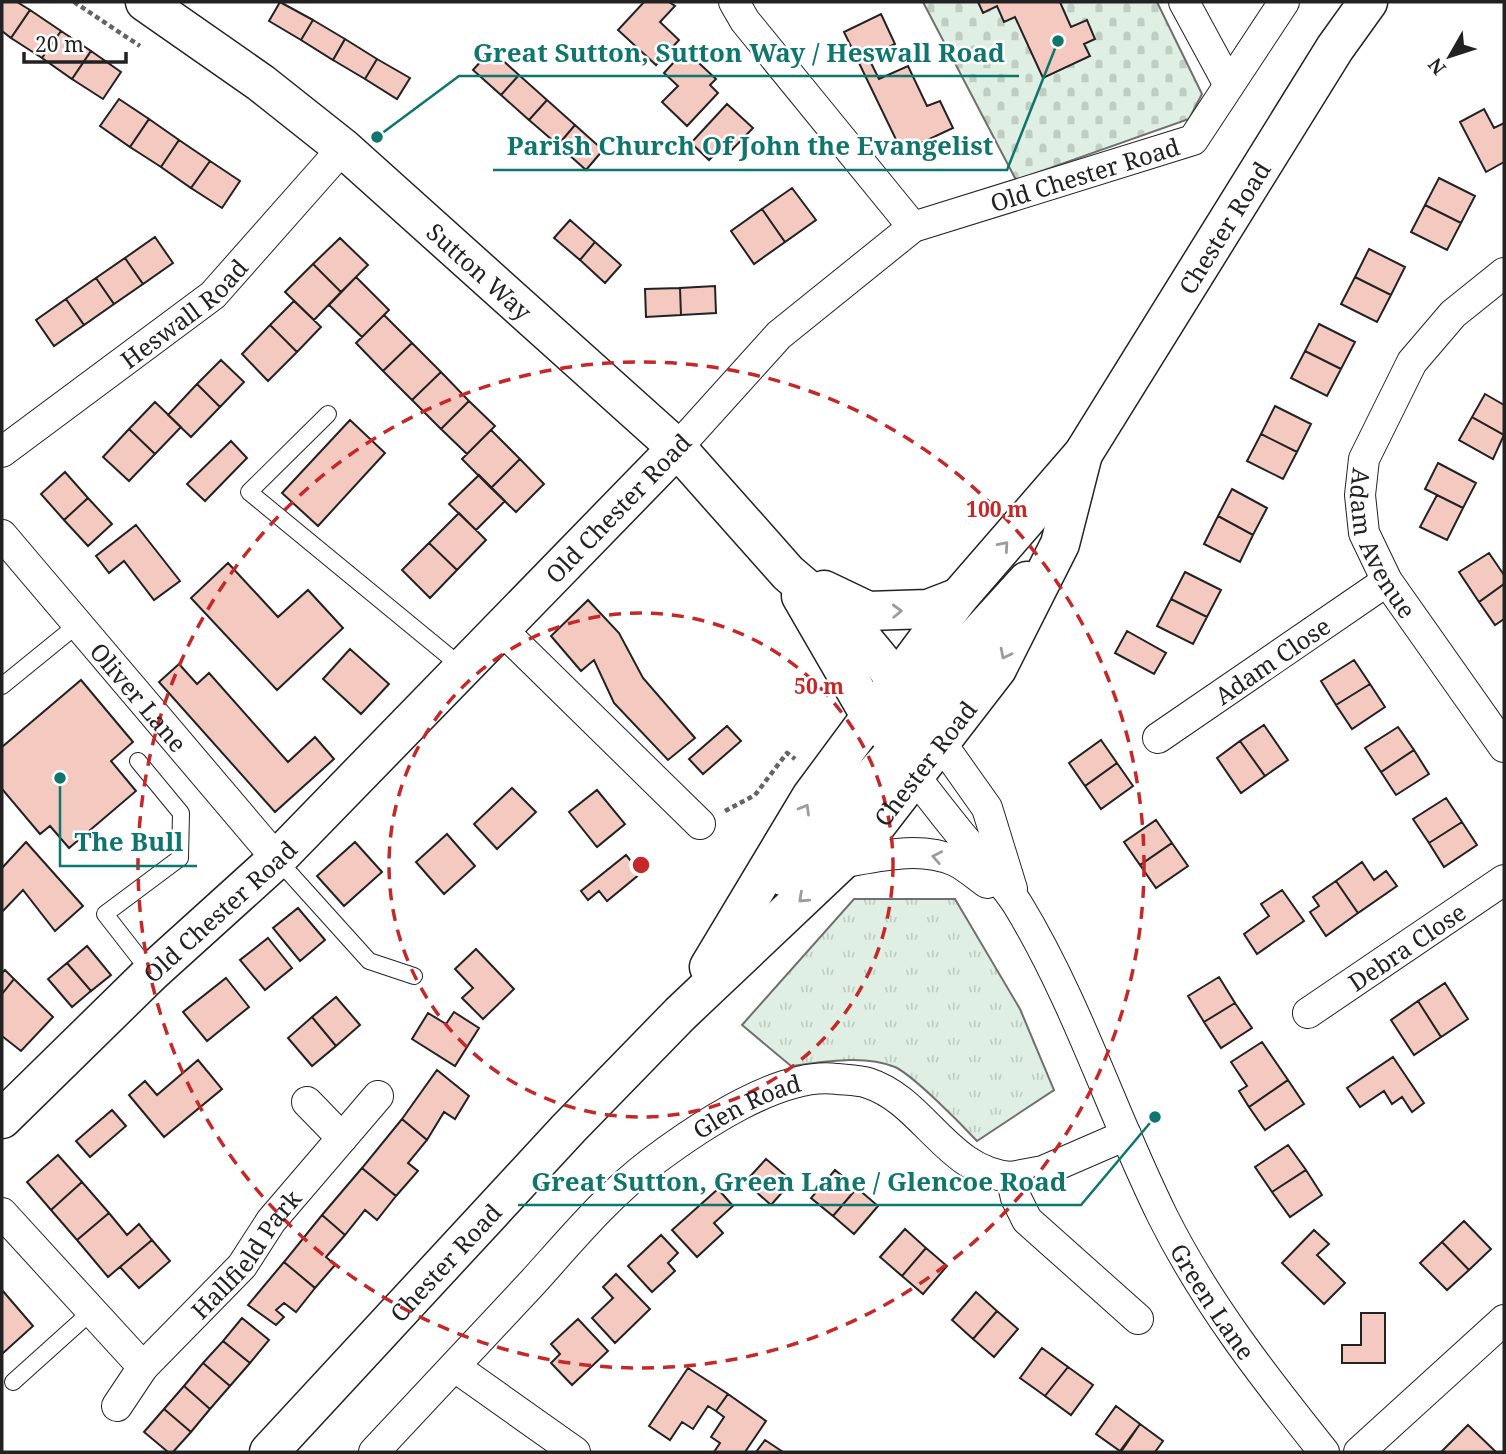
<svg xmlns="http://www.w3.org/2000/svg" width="1506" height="1454" viewBox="0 0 1506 1454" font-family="'Noto Serif',serif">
	<defs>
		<pattern id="grass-tufts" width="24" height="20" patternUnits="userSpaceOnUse" patternTransform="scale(1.75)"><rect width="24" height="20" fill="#e0efe3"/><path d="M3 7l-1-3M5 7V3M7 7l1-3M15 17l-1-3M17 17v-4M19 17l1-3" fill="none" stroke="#c0cdc2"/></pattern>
		<pattern id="cemetery-stones" width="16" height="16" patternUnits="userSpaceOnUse" patternTransform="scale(1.75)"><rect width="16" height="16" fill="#e0efe3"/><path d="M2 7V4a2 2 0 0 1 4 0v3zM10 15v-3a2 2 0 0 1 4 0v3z" fill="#c0cdc2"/></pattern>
	</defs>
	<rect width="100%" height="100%" fill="#fff"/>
	<path fill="url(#grass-tufts)" stroke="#6f6f6f" stroke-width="2" d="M854 899H955L1020 1009 1054 1090 977 1141C961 1124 914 1076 895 1067 864 1054 823 1062 791 1066L742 1025Z"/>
	<path fill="url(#cemetery-stones)" stroke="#6f6f6f" stroke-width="2" d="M923 2H1157L1202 94 1189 119 1016 180Z"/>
	<path fill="#f3c9c0" stroke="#222" stroke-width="2" d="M2 2H17L30 10 11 38 2 31Z
		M280 2 313 20 301 40 269 21Z
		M644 2H669L675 6 660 22 679 40 656 65 618 30Z
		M978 2H1060L1071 27 1087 20 1095 39 1084 44 1090 56 1043 78 1015 17 1004 22 997 6 983 13Z
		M30 10 61 31 42 58 11 38Z
		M881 14 895 44 868 57 879 79 908 66 927 106 940 101 953 128 902 152 844 32Z
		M313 20 345 39 333 60 301 40Z
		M61 31 91 51 72 79 42 58Z
		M345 39 377 59 365 79 333 60Z
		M491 50 519 75 501 95 473 70Z
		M685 50 716 79 710 85 718 93 687 126 662 102 678 86 664 73Z
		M91 51 121 72 103 99 72 79Z
		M377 59 410 78 397 99 365 79Z
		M519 75 547 100 529 120 501 95Z
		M119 99 149 119 130 147 100 126Z
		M547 100 575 125 558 145 529 120Z
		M727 104 753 128 728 154 721 148 709 160 691 143Z
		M1484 109 1494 128 1504 123V162L1486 172 1460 122Z
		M149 119 179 140 161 167 130 147Z
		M575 125 603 150 586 170 558 145Z
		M179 140 210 161 191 188 161 167Z
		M210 161 240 181 222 208 191 188Z
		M1439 178 1475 196 1461 223 1425 205Z
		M792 188 816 220 785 242 762 209Z
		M1425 205 1461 223 1447 250 1411 232Z
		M762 209 785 242 754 264 731 231Z
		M570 220 595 242 580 260 554 238Z
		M155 237 173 263 143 284 125 258Z
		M340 238 368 265 341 292 313 264Z
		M595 242 621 265 605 283 580 260Z
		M1369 249 1405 267 1391 295 1355 277Z
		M125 258 143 284 114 304 96 278Z
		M313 264 341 292 314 320 285 292Z
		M356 277 389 310 362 337 329 305Z
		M1355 277 1391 295 1377 322 1341 304Z
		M96 278 114 304 84 325 66 299Z
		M715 286 716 313 681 315 680 288Z
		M680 288 681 315 646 317 645 289Z
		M66 299 84 325 54 346 36 320Z
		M294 301 321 327 297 352 270 325Z
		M384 315 412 343 383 371 356 343Z
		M1319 324 1355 342 1341 369 1305 351Z
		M270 325 297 352 268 381 242 354Z
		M412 343 441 372 412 400 383 371Z
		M1305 351 1341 369 1327 396 1291 378Z
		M221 360 244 382 220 407 197 384Z
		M441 372 469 401 441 429 412 400Z
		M197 384 220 407 191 437 168 415Z
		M1485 394 1504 405V435L1472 417Z
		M469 401 495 426 467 454 441 429Z
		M155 402 181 427 155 454 129 429Z
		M1275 406 1311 424 1297 452 1261 434Z
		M1472 417 1504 435 1493 459 1459 440Z
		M350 420 385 453 318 526 282 493Z
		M129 429 155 454 129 481 103 457Z
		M491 430 520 459 491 488 462 459Z
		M1261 434 1297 452 1283 479 1247 461Z
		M231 441 247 458 205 501 187 484Z
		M520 459 544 484 516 512 491 488Z
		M1438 463 1476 483 1463 508 1425 489Z
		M65 472 88 498 64 520 41 494Z
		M479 475 505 501 476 530 449 504Z
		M1232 489 1267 508 1253 535 1218 516Z
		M1437 495 1463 508 1447 540 1420 527Z
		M88 498 112 524 88 546 64 520Z
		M459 513 486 540 457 570 429 543Z
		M1218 516 1253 535 1240 562 1204 544Z
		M136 525 180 581 154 600 124 561 109 573 96 556Z
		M429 543 457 570 430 598 402 570Z
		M1489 553 1504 575V584L1479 602 1459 572Z
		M228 563 278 617 308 590 343 628 277 690 191 598Z
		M1185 572 1221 590 1207 617 1171 599Z
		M1504 584V619L1495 625 1479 602Z
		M1171 599 1207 617 1193 644 1157 626Z
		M588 600 619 633 643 678 695 738 668 760 614 703 594 660 581 671 551 636Z
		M1127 631 1166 653 1154 674 1115 653Z
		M350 649 389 684 361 714 323 679Z
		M1354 660 1370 684 1336 705 1321 681Z
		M179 664 197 684 209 673 288 762 315 737 334 759 275 812 159 682Z
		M81 680 133 742 111 761 136 791 69 848 50 826 40 834 2 789V747Z
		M1370 684 1385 707 1352 729 1336 705Z
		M1264 725 1288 760 1265 776 1240 741Z
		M727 726 741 741 703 774 689 759Z
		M1398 727 1414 750 1381 772 1365 748Z
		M1101 740 1117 763 1085 786 1069 763Z
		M1240 741 1265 776 1241 793 1217 758Z
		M1414 750 1429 774 1396 795 1381 772Z
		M1117 763 1133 786 1101 809 1085 786Z
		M512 788 536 812 497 849 474 824Z
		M597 790 625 824 597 847 569 812Z
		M1446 798 1462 822 1429 843 1413 819Z
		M1156 820 1172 843 1140 865 1124 842Z
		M1462 822 1477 845 1444 867 1429 843Z
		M447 834 475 866 444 894 416 862Z
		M26 842 83 906 55 931 23 890 2 912V868Z
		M355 842 382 872 344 906 317 876Z
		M1172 843 1188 866 1156 888 1140 865Z
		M626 855 641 873 607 901 599 891 588 900 581 891Z
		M1362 862 1374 880 1386 871 1397 886 1358 913 1336 881Z
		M1336 881 1358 913 1326 936 1310 912 1319 906 1313 897Z
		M1282 890 1304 921 1257 954 1244 934 1269 916 1261 904Z
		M298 908 325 940 300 961 273 928Z
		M268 938 292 968 265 990 240 960Z
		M87 946 111 975 91 991 67 963Z
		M476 949 514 989 483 1019 462 998 473 988 455 969Z
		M67 963 91 991 72 1007 48 979Z
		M5 970 14 979 2 994V973Z
		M1219 977 1235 1003 1204 1022 1188 996Z
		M226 978 249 1007 207 1041 183 1012Z
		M14 979 53 1017 21 1051 2 1036V994Z
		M1445 983 1468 1019 1441 1037 1418 1001Z
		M336 997 360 1025 336 1046 312 1017Z
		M1418 1001 1441 1037 1414 1055 1391 1020Z
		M1235 1003 1252 1028 1221 1048 1204 1022Z
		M454 1012 479 1028 455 1066 412 1039 428 1013 446 1024Z
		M312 1017 336 1046 312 1066 288 1038Z
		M1262 1042 1288 1080 1249 1107 1239 1091 1247 1086 1231 1062Z
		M1393 1057 1424 1103 1412 1112 1402 1097 1392 1104 1384 1091 1360 1107 1347 1088Z
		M198 1060 222 1089 164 1137 129 1095 145 1081 157 1095Z
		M437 1070 469 1096 455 1119 444 1112 427 1140 402 1119Z
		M1288 1080 1304 1104 1265 1130 1249 1107Z
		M112 1110 126 1126 90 1157 76 1141Z
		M402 1119 427 1140 408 1163 418 1171 396 1196 362 1168Z
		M1288 1145 1306 1170 1272 1192 1255 1167Z
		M58 1155 82 1182 51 1210 27 1182Z
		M766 1159 792 1181 771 1205 745 1182Z
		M362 1168 396 1196 377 1220 365 1210 345 1235 322 1215Z
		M835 1170 857 1188 833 1216 811 1198Z
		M1306 1170 1322 1195 1290 1217 1272 1192Z
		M82 1182 109 1213 77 1240 51 1210Z
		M857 1188 878 1206 854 1234 833 1216Z
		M718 1189 733 1206 714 1223 723 1233 697 1257 672 1230Z
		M109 1213 127 1235 139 1224 152 1240 108 1277 77 1240Z
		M322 1215 345 1235 326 1257 335 1265 315 1288 284 1262Z
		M1464 1221 1491 1249 1469 1270 1442 1242Z
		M905 1229 926 1248 902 1276 880 1257Z
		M1314 1230 1329 1244 1317 1255 1345 1283 1324 1304 1282 1263Z
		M661 1235 678 1253 668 1263 675 1271 652 1292 628 1266Z
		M152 1240 170 1261 139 1288 120 1267Z
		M1442 1242 1469 1270 1447 1290 1420 1263Z
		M926 1248 947 1266 923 1294 902 1276Z
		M284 1262 315 1288 296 1312 284 1303 276 1310 284 1317 276 1325 248 1305Z
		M616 1274 650 1309 615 1343 592 1318 613 1298 603 1287Z
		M2 1290 33 1326 2 1354Z
		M976 1292 997 1311 973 1339 952 1320Z
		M997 1311 1018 1329 994 1357 973 1339Z
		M1361 1313H1385V1363H1342V1345H1361Z
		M242 1318 269 1340 250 1363 223 1341Z
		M578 1319 608 1351 572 1385 551 1363 560 1354 551 1344Z
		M223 1341 250 1363 230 1386 203 1363Z
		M1042 1348 1068 1367 1045 1396 1020 1378Z
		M203 1363 230 1386 210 1409 184 1386Z
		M1068 1367 1093 1385 1071 1415 1045 1396Z
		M688 1368 728 1394 716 1411 708 1406 693 1429 682 1422 670 1440 649 1426Z
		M184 1386 210 1409 191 1432 164 1409Z
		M728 1394 766 1421 745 1452H714L720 1443 711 1437 724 1417 716 1411Z
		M1116 1406 1140 1424 1120 1451 1096 1434Z
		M164 1409 191 1432 173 1452H168L144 1432Z
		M1140 1424 1163 1441 1155 1452H1121Z
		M1468 1425 1496 1452H1441Z
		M765 1440 783 1452H756Z"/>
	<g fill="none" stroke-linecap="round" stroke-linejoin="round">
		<defs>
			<path id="service" d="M328 414 249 492 463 668
				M2 686 77 625
				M138 761 181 813 180 858 105 914 151 973
				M277 859 369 961 414 976
				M13 1382 92 1311"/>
			<g id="minor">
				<path d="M734 2 745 21 913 227"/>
				<path d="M1184 2 1229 85"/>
				<path id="s1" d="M1504 273 1453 314 1412 362 1364 459 1360 495 1364 533 1387 581 1504 747"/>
				<path id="s2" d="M677 448 779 335 913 227 1193 140 1284 2"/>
				<path id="s3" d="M2 452 213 295 343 148"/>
				<path id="s4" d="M2 535 277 859"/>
				<path d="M501 629 700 824"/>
				<path id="s5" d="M871 717C900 757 930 797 961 835 980 858 1002 880 1018 905 1078 1004 1112 1114 1163 1217 1206 1303 1264 1377 1324 1452"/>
				<path id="s6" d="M1158 738 1387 581"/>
				<path d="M941 743 987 808 1012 889"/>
				<path d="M839 863C876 857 919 845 955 861 966 866 977 876 987 883"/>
				<path id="s7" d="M1308 1013 1504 880"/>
				<path d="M307 1102 342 1138"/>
				<path d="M1126 1135 1043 1171 1011 1177 1016 1198 1027 1220 1138 1319"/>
				<path d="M2 1213 143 1367"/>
				<path d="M455 1367 575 1452"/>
				<path id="s8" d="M117 1406 143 1367 242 1266 271 1221 378 1096"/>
				<path id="s9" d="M374 1452C427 1396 480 1339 533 1282 570 1241 608 1195 652 1162 696 1129 780 1071 837 1079 847 1080 859 1080 868 1083 924 1101 947 1172 1011 1177"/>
				<path d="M1359 1452 1504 1320"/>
			</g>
			<g id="secondary">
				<path id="s10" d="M145 2 261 83 343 148 677 448 788 573 858 633 917 705"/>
				<path d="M824 590 868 611 928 609 959 597"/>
				<path d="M801 596 871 717"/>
				<path id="s11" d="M2 1119 151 973 277 859 677 448"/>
			</g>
			<g id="primary">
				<path d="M871 717 921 711 966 648 1027 581"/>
				<path d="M783 876 896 751 941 743"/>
				<path id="s12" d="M709 967 811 797 959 597 1083 454 1335 48 1368 2"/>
				<path id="s13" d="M269 1452 569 1128 680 1014 868 836 997 669 1060 544 1083 454"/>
			</g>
		</defs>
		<use href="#service" stroke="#222" stroke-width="18"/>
		<use href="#minor" stroke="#222" stroke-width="32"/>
		<use href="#secondary" stroke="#222" stroke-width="41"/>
		<use href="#primary" stroke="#222" stroke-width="41"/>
		<path stroke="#646464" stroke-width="4.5" stroke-dasharray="5 3.5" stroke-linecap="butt" d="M74 2 140 46
			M725 811 755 795 787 753 795 759"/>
		<use href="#service" stroke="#fff" stroke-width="16"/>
		<use href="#minor" stroke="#fff" stroke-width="30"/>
		<use href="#secondary" stroke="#fff" stroke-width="38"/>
		<use href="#primary" stroke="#fff" stroke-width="38"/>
	</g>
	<defs><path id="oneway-chevron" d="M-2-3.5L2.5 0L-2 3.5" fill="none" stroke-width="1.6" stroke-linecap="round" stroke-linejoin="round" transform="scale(1.75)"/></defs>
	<g stroke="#9c9c9c">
		<use href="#oneway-chevron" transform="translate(1004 546) rotate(-49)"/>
		<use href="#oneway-chevron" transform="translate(897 611) rotate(-2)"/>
		<use href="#oneway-chevron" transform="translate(1005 654) rotate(117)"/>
		<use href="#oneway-chevron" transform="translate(805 809) rotate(-60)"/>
		<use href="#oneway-chevron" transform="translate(937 857) rotate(-169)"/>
		<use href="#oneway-chevron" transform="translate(803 898) rotate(137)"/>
	</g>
	<g fill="none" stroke="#c62828" stroke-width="3.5" stroke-dasharray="12 9">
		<circle cx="641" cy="865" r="252"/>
		<circle cx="641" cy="865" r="503"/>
	</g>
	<g text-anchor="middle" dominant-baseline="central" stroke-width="5" stroke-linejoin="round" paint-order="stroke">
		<g font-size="24" fill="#222" stroke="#fff">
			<text stroke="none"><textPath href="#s2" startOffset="504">Old Chester Road</textPath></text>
			<text stroke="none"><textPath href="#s12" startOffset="903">Chester Road</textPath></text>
			<text stroke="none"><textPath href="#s10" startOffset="430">Sutton Way</textPath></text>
			<text stroke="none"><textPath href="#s3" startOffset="229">Heswall Road</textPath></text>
			<text transform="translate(618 508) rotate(-46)">Old Chester Road</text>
			<text stroke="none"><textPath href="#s1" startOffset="326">Adam Avenue</textPath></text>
			<text stroke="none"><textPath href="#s6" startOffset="138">Adam Close</textPath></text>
			<text stroke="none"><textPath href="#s4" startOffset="212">Oliver Lane</textPath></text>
			<text stroke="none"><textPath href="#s13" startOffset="952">Chester Road</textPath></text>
			<text stroke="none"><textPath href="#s11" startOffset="301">Old Chester Road</textPath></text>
			<text stroke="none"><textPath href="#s7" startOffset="119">Debra Close</textPath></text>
			<text stroke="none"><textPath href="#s9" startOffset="513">Glen Road</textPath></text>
			<text stroke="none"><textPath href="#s8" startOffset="200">Hallfield Park</textPath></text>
			<text stroke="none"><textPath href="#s13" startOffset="259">Chester Road</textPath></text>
			<text stroke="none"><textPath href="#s5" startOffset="681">Green Lane</textPath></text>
		</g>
	</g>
	<circle cx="641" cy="865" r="10" fill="#c62828" stroke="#fff" stroke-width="3.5"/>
	<g font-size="21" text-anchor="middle" font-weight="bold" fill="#c62828" stroke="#fff" stroke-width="5" stroke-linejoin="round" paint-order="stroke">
		<text x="997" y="517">100 m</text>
		<text x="819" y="694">50 m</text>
	</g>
	<path fill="none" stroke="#0f766e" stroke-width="2.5" d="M377 137L459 76H1019M1058 41L1007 170H493M60 778L60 866H197M1155 1117L1081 1205H518"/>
	<g fill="#0f766e" stroke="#fff" stroke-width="2.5">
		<circle cx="377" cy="137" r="7"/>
		<circle cx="1058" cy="41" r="7"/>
		<circle cx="60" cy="778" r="7"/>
		<circle cx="1155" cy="1117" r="7"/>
	</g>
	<g font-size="26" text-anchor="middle" font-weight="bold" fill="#0f766e" stroke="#fff" stroke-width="5" stroke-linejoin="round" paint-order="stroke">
		<text x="739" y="62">Great Sutton, Sutton Way / Heswall Road</text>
		<text x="750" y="155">Parish Church Of John the Evangelist</text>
		<text x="129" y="851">The Bull</text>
		<text x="799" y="1191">Great Sutton, Green Lane / Glencoe Road</text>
	</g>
	<rect width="1506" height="1454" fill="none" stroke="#222222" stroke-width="7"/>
	<g transform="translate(1450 56) rotate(231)" stroke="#ffffff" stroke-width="5" paint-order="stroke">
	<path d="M0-5L12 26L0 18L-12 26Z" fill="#222222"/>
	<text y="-10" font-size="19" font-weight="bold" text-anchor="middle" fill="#222222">N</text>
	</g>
	<path d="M24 52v10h102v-10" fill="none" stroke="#222222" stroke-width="3.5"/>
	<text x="35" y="52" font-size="21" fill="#222222" stroke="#ffffff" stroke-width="5" paint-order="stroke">20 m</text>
</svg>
